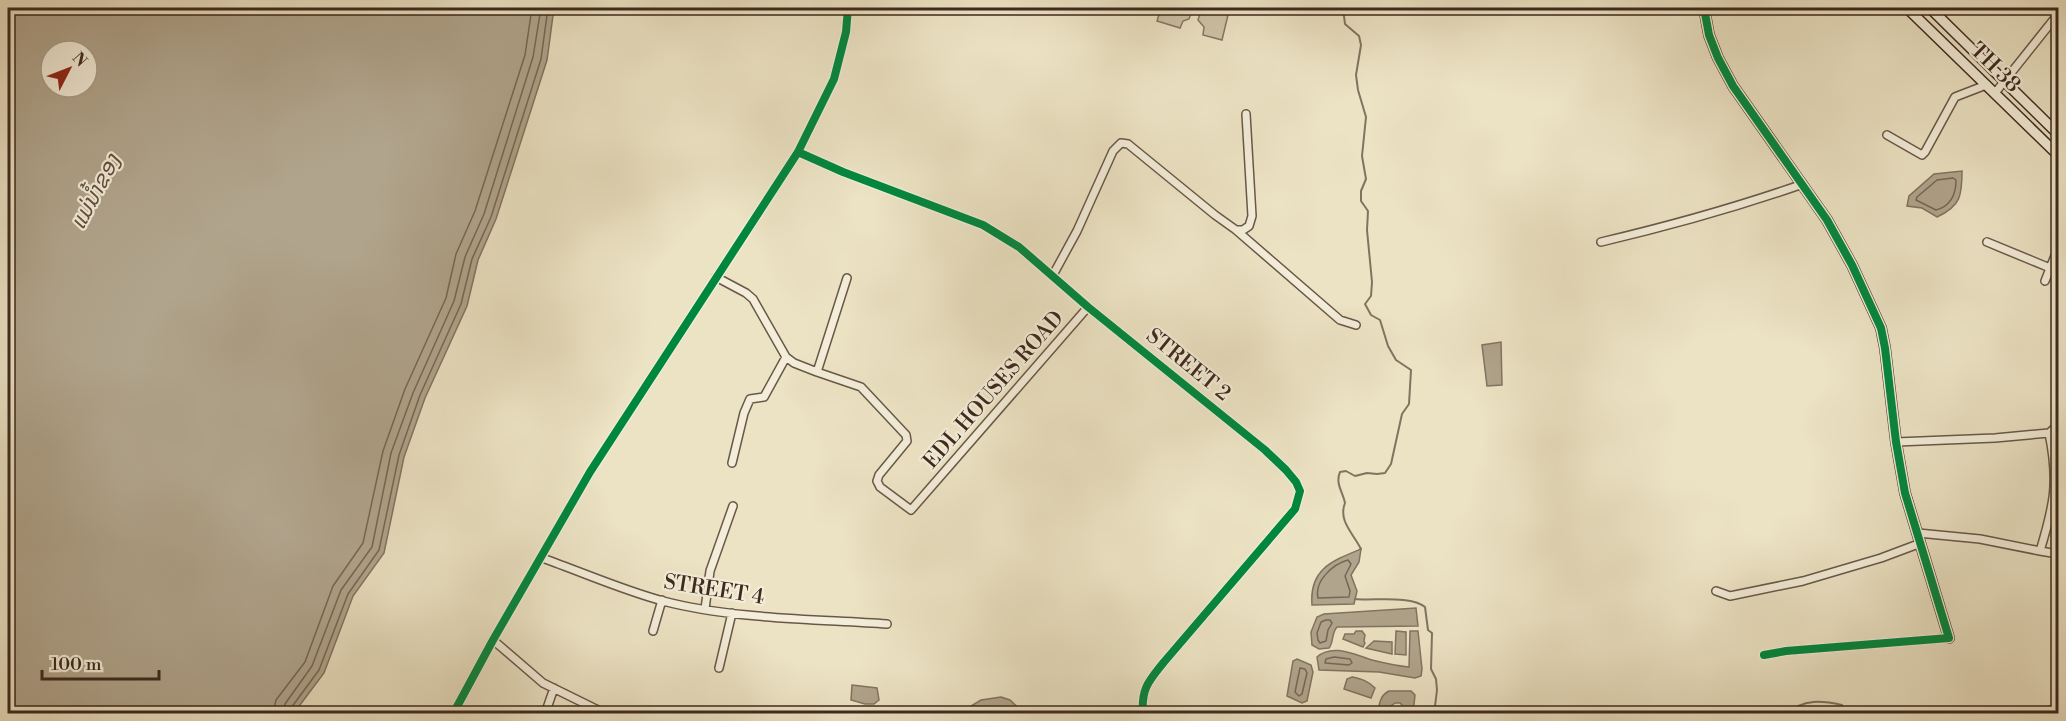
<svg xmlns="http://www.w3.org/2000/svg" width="2066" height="721" viewBox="0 0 2066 721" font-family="'Libre Bodoni','Noto Sans Lao',serif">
	<rect width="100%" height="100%" fill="#ece3c4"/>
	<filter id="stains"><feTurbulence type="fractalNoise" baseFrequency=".00333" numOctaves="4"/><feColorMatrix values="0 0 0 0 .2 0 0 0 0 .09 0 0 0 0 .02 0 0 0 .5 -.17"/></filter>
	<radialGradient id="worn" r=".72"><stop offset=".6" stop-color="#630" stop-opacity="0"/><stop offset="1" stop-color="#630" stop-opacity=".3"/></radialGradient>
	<path fill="#cec3a8" stroke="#867663" stroke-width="1.5" d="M1161 8H1193L1189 19 1183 21 1180 28 1157 21Z
		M1204 8 1228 15 1222 40 1203 35 1204 27 1198 20 1201 10Z"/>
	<path fill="#b0a48c" stroke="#827360" stroke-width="1.5" fill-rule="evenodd" d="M8 8H554L547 60 496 219 478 260 467 306 425 398 404 457 384 553 353 596 324 673 294 713H8ZM51 51H87V87H51Z
		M1962 171C1962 195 1961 206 1937 217L1922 208 1907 206 1909 196 1934 174Z
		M1501 342 1502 385 1487 386 1482 345Z
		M1361 549 1359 562 1351 575 1357 591 1354 604 1312 605C1309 569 1332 561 1361 549Z
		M1416 608 1418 626 1337 627C1331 634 1334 642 1329 648L1319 649 1312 645 1311 632 1317 617 1324 614Z
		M1356 631H1362L1365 635 1364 641 1365 643 1363 647 1343 639 1345 634H1354Z
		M1396 631 1406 632V655L1395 654Z
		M1410 631H1418L1422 669 1421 676 1415 678 1379 672 1319 670 1317 657C1333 643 1355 655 1372 660 1384 663 1397 666 1409 667Z
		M1374 641 1392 642V654L1366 648Z
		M1297 659 1311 665 1313 672 1307 701 1302 703 1287 696 1293 661Z
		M1352 677C1362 679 1368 681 1375 688L1371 698 1344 689 1347 679Z
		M852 685 877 688 879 700 874 704H865L851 700Z
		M1389 691H1411L1415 695 1413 713H1402L1403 706 1400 703H1395L1381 713 1378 710C1380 701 1381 695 1389 691Z
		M1001 697 1010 700 1024 713H969L971 706 981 700Z"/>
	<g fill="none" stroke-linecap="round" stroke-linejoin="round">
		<path stroke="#766655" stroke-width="1.5" d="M1953 178 1956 180C1956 195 1951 206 1936 210L1916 200 1917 197 1937 180Z
			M1348 560 1351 564 1345 576 1350 591 1349 597 1318 598C1314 581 1333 564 1348 560Z
			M1326 620H1330L1332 623 1328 630 1326 641 1320 643 1318 640 1317 633 1321 622Z
			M1334 657 1350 659 1352 663 1349 665 1325 663 1326 659Z
			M1300 668 1305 669 1307 673 1302 694 1299 696 1295 692Z
			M273 714 276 700 305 662 333 586 363 543 383 451 405 389 446 298 456 254 475 211 525 55 532 8
			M282 714 285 704 312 666 341 590 372 547 391 453 413 393 454 301 465 257 484 214 533 57 541 8
			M290 714 291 708 319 670 348 594 379 550 399 455 420 395 461 304 472 259 491 217 541 59 548 8"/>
		<path stroke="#827360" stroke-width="2" d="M1343 8 1345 24 1359 36 1361 45 1356 75 1358 90 1366 117 1362 156 1366 179 1361 191V201L1368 211 1367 230 1372 282 1371 296 1365 304 1371 315 1380 320 1388 346 1396 360 1411 370 1409 404 1402 414 1391 464 1385 473 1377 474 1367 473 1355 476 1346 471 1340 472C1335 484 1343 492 1345 503 1338 521 1353 533 1361 549
			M1355 599C1373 601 1411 595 1425 607L1428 630 1432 633 1431 669 1436 679 1437 690 1434 714
			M1788 714C1802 698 1824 701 1842 705L1848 714
			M1891 714C1906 701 1971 709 1990 714
			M2039 714C2045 707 2050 704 2058 706"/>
		<defs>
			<path id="street" d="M1995 93 2058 14
				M1887 135 1922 155 1925 152 1955 97 1986 85
				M798 152 843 172 983 225 1019 247 1088 307 1265 450 1286 470 1296 482 1300 491 1295 509 1164 662C1149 681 1141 688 1143 714
				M1236 230 1340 320 1356 325
				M1601 242C1669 226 1737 207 1803 184
				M1987 242 2050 268
				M1053 275 1077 231 1113 151 1121 143 1128 144 1215 215 1236 230H1243L1249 226 1252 216 1246 114
				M716 277 746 293 753 299 786 357 794 363 817 372 861 387 906 435 907 441 879 475 877 481 880 487 911 510 1088 307
				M2045 281 2058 248
				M817 372 847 278
				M1896 442 1995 438 2049 433 2058 425
				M732 463 744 413 750 399 764 397 786 357
				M1918 533 1980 539 2040 551C2054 505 2059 482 2049 433
				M2040 551 2058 554
				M542 558C582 572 622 590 663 601 731 619 816 619 887 624
				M1716 591 1730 596 1803 581 1881 558 1921 543
				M705 609 710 571 733 506
				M653 631 662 600
				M493 640 543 683 606 714
				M1764 655 1786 651 1949 638
				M719 668 732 613
				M453 714 493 640 590 472 798 152 834 79 846 32 848 8
				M545 714 554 688"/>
			<path id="secondary" d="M1704 8 1709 35 1718 58 1733 86 1827 220 1852 265 1881 328 1885 348 1896 442 1905 493 1949 638
				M1907 8 2058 155
				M1930 8 2058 134"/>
		</defs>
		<use href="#street" stroke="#695848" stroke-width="10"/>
		<use href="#secondary" stroke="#3d291e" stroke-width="12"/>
		<use href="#street" stroke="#f3edd9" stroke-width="7"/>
		<use href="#secondary" stroke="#f3edd9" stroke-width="9"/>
		<defs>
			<path id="cycleway" d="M1704 8 1709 35 1718 58 1733 86 1827 220 1852 265 1881 328 1885 348 1896 442 1905 493 1949 638 1786 651 1764 655
				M798 152 843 172 983 225 1019 247 1088 307 1265 450 1286 470 1296 482 1300 491 1295 509 1164 662C1149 681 1141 688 1143 714
				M453 714 493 640 590 472 798 152 834 79 846 32 848 8"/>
		</defs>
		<use href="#cycleway" stroke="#f3edd9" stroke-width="11"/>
		<use href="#cycleway" stroke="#00873e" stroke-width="8"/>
	</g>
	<g text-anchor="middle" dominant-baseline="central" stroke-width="4.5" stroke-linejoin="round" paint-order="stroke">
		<g font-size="21" fill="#3d291e" stroke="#f3edd9">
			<text transform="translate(1995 68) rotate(44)">TH 38</text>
			<text transform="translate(1188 365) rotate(39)">STREET 2</text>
			<text transform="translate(994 390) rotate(-49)">EDL HOUSES ROAD</text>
			<text transform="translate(714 590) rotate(9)">STREET 4</text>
		</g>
		<g font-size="22" font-style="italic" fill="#604e3f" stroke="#f3edd9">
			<text transform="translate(96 192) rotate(-62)">ແມ່ນ້ຳຂອງ</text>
		</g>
	</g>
	<rect width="2066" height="721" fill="none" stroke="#ece3c4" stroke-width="30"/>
	<rect x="9" y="9" width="2048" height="703" fill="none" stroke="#3d291e" stroke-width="3"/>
	<rect x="15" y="15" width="2036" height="691" fill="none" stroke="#3d291e" stroke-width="1.5"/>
	<g transform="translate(69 69) rotate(48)"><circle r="28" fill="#f3edd9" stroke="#aa9f8e" stroke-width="1.5"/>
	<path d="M0-4.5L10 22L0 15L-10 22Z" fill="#8f2418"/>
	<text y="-9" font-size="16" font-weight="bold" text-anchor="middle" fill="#3d291e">N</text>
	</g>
	<path d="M42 670v9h117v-9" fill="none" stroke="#3d291e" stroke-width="3"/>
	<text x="51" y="670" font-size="18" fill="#3d291e" stroke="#f3edd9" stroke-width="4.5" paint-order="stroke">100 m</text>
	<rect width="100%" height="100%" filter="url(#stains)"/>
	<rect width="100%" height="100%" fill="url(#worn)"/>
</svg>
